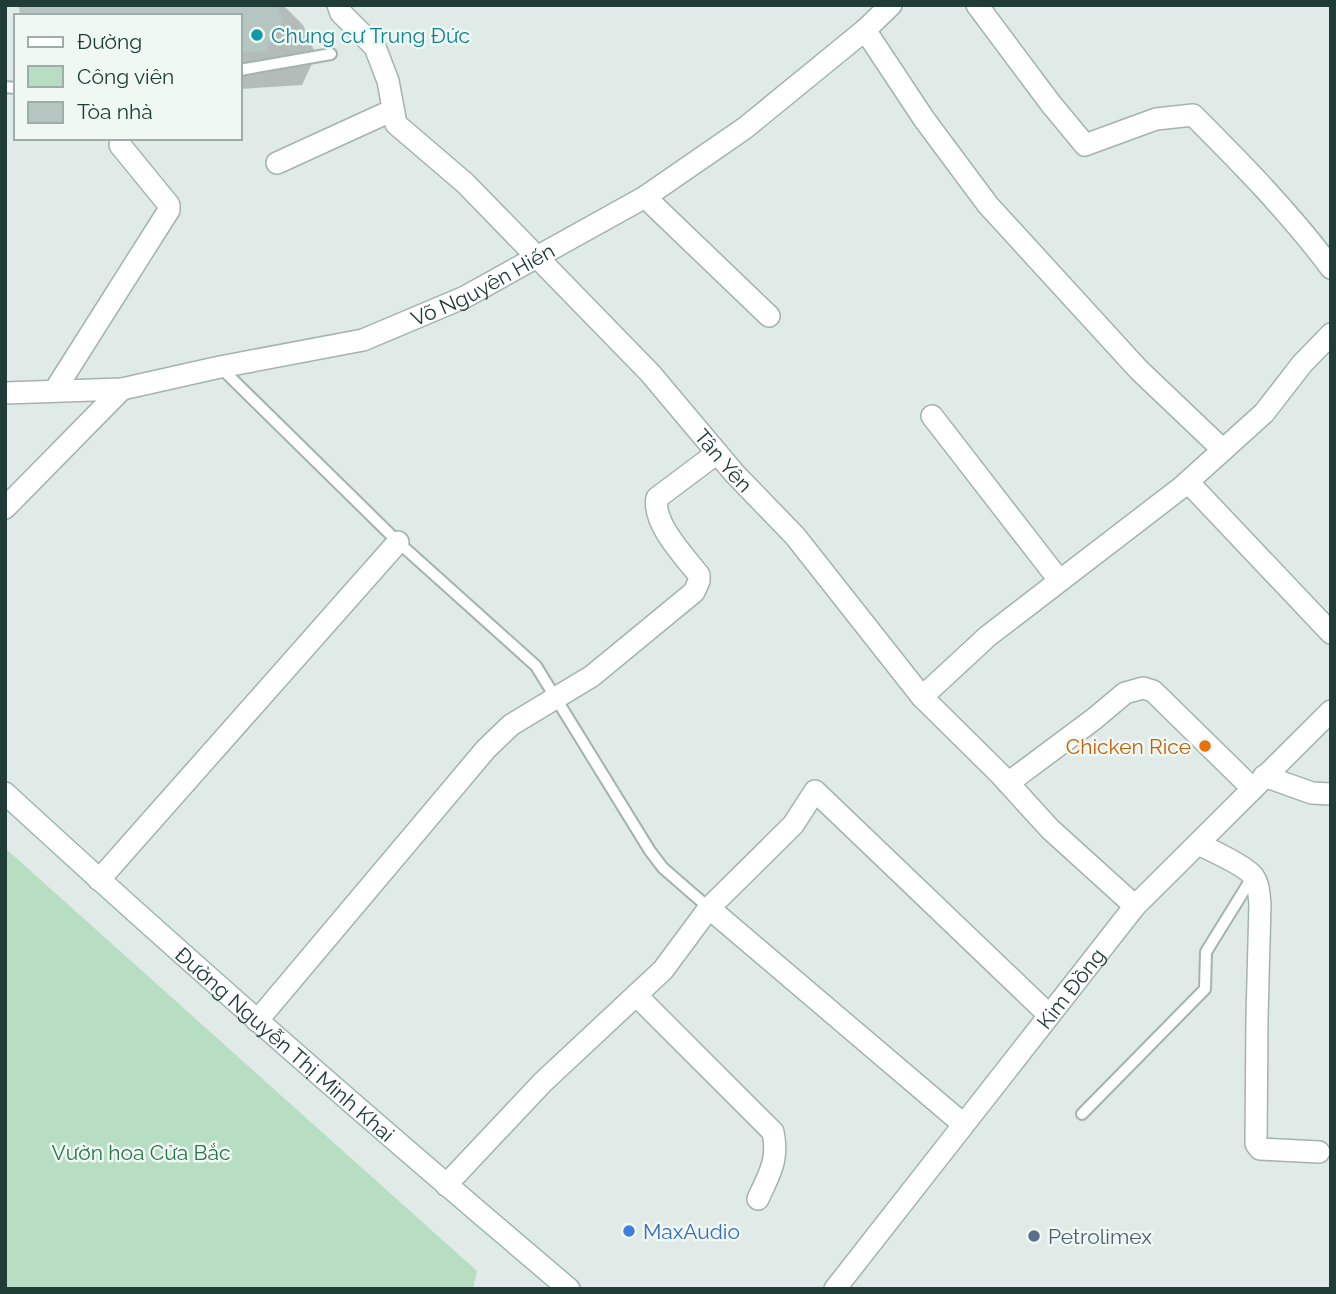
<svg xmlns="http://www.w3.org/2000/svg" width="1336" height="1294" viewBox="0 0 1336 1294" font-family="Raleway,sans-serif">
	<rect width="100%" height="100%" fill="#e0ebe7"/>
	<path fill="#b7dec3" d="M5 848 477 1271 473 1289H5Z"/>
	<path fill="#0003" d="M22 5H283L303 25 316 55 302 85 240 89V16Z"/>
	<path fill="#b5c6c0" stroke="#b2c5be" stroke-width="2" d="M20 5H276L282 19 266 50 240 52V16H21Z"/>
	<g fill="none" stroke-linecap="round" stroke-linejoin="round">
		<defs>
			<path id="lane" d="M240 70 331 54
				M5 87 16 88
				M220 367 398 542 536 666 650 851 663 868 709 908
				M1082 1114 1205 989 1206 952 1253 876"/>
			<g id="street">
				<path id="s1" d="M338 5 341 13 375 47 388 81 396 124 465 183 650 373 735 474 795 536 922 697 999 773 1050 829 1135 906"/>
				<path d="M977 5 1051 104 1085 145 1156 119 1193 115C1242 164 1290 213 1331 268"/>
				<path d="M865 30 924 119 988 205 1139 370 1223 450"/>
				<path d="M277 163 393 110"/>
				<path d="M645 197 769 316"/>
				<path d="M55 390 169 210V205L120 145"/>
				<path id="s2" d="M5 393 122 389 220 367 363 340 465 297 645 197 745 128 865 30 891 5"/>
				<path d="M932 416 1059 580"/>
				<path d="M1188 482 1331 633"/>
				<path d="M5 508 122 389"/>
				<path d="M922 697 988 636 1182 487 1264 413 1302 364 1331 334"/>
				<path d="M1264 776 1312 793 1331 794"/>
				<path d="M1008 783 1094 719 1125 693 1143 688 1153 691 1253 789"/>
				<path d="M1198 844C1211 850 1246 866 1253 876 1259 884 1259 895 1260 904L1257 1017 1256 1144 1260 1149 1319 1152"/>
				<path d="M99 880 398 542"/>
				<path d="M709 908 963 1124"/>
				<path d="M636 995 773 1132C779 1161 769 1174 758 1199"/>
				<path d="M257 1021 486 749 511 725 592 676 694 592 699 581V575C684 556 652 523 657 498L717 453"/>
				<path d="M446 1185 543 1082 663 970 709 908 793 825 815 791 1049 1015"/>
				<path id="s3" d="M835 1289 1135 906 1331 711"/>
			</g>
			<g id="secondary">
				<path id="s4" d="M5 793C189 963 378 1127 569 1289"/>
			</g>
		</defs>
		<use href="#lane" stroke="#a3b3ae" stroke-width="14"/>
		<use href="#street" stroke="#a3b3ae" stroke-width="24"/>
		<use href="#secondary" stroke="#9eb8b0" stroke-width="24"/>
		<use href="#lane" stroke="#fff" stroke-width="10"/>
		<use href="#street" stroke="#fff" stroke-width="21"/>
		<use href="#secondary" stroke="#fff" stroke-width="21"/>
	</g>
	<circle fill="#0f9aa8" stroke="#f0f8f4" stroke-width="2.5" cx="257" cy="35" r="7"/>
	<circle fill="#e8710a" stroke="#f0f8f4" stroke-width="2.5" cx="1205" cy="746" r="7"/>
	<circle fill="#3f7fe0" stroke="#f0f8f4" stroke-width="2.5" cx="629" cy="1231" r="7"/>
	<circle fill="#5c6f8a" stroke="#f0f8f4" stroke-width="2.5" cx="1034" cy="1236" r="7"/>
	<g text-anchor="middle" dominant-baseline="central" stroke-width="5" stroke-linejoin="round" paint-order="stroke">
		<g font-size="21" fill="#0d838f" stroke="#f0f8f4" text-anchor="start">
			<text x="271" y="35">Chung cư Trung Đức</text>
		</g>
		<g font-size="21" fill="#203c36" stroke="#f0f8f4">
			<text stroke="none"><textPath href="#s2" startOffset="495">Võ Nguyên Hiến</textPath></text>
			<text stroke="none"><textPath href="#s1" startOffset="607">Tân Yên</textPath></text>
			<text stroke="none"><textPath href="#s3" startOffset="382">Kim Đồng</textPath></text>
			<text stroke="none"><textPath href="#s4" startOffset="376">Đường Nguyễn Thị Minh Khai</textPath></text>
		</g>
		<g font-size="21" fill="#c56008" stroke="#f0f8f4" text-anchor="end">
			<text x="1191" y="746">Chicken Rice</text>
		</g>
		<g font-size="21" fill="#297449" stroke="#f0f8f4">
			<text x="141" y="1152">Vườn hoa Cửa Bắc</text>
		</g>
		<g font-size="21" fill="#366cbe" stroke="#f0f8f4" text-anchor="start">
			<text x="643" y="1231">MaxAudio</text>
		</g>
		<g font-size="21" fill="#4e5e75" stroke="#f0f8f4" text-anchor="start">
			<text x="1048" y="1236">Petrolimex</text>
		</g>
	</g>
	<rect width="1336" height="1294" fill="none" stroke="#203c36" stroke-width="14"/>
	<rect x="14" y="14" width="228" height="126" fill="#f0f8f4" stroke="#9dada8" stroke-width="2"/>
	<rect x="28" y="37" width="35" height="10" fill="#ffffff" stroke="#9dada8" stroke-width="2"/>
	<text x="77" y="49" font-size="21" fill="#203c36">Đường</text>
	<rect x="28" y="66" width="35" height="21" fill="#b7dec3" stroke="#9dada8" stroke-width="2"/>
	<text x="77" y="84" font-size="21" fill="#203c36">Công viên</text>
	<rect x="28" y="102" width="35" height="21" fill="#b5c6c0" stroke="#9dada8" stroke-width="2"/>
	<text x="77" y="119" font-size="21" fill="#203c36">Tòa nhà</text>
</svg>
